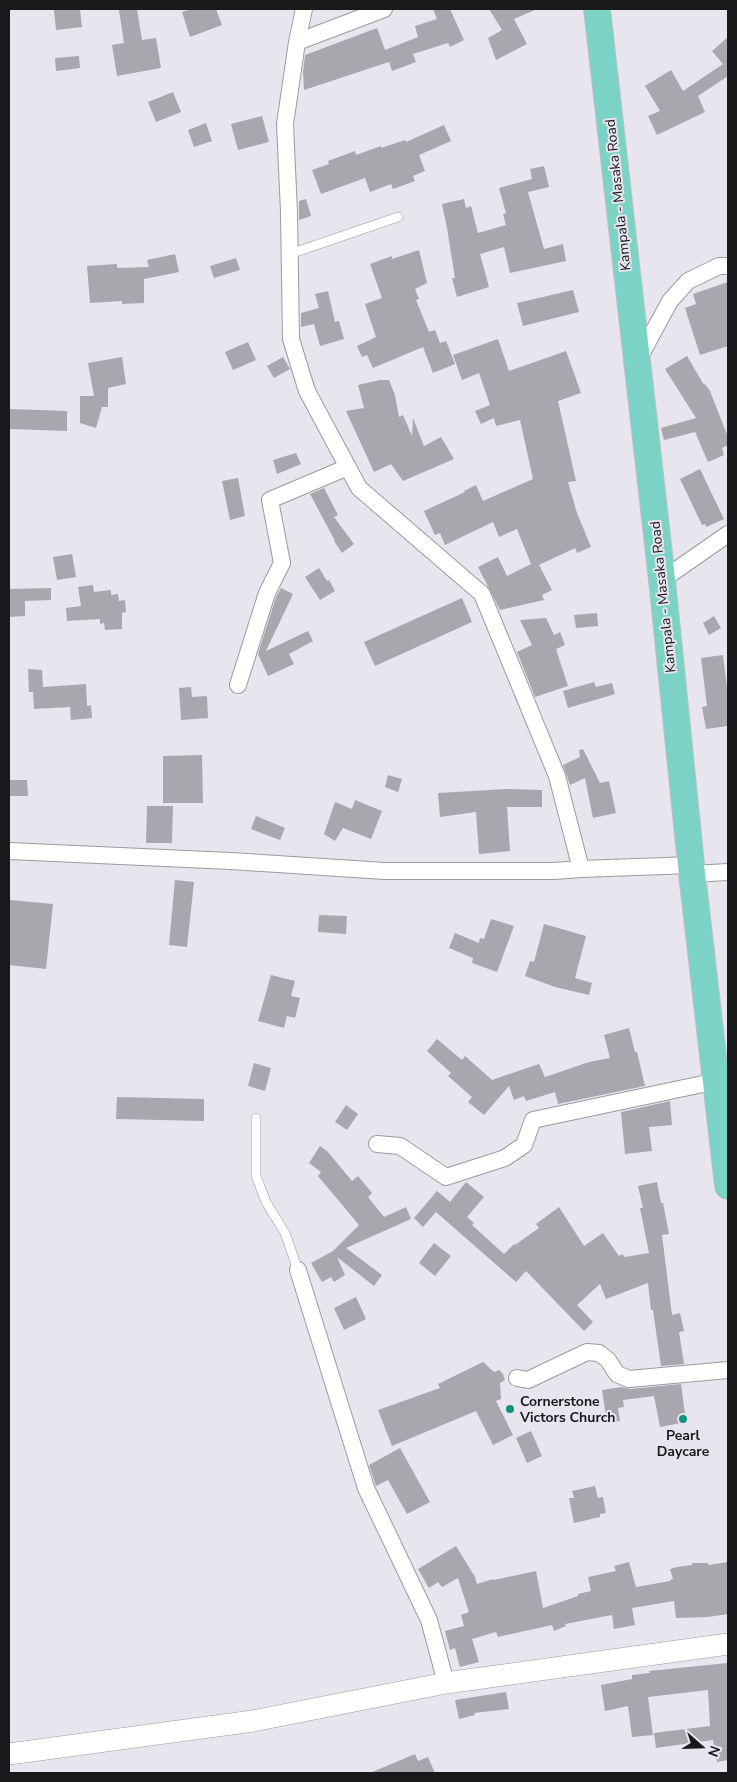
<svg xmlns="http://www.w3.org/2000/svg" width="737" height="1782" viewBox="0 0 737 1782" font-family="'Nunito Sans',sans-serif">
	<rect width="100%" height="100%" fill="#e8e5ee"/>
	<path fill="#a9a6ae" d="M66 9H80L82 27 56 30 54 10Z
		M137 9 142 40 156 38 161 68 117 76 112 45 124 43 119 10Z
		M192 9H216L222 25 190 37 182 12Z
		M433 9H450L464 40 450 47 448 43 413 54 416 62 392 71 389 62 304 90 303 72 305 55 377 28 385 50 418 37 415 26 437 19Z
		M489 9H537L514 19 527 44 496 60 488 38 502 30Z
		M728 37V76L698 96 705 112 657 135 648 116 660 111 645 86 671 70 683 91 723 64 712 51Z
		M79 56 80 68 56 71 55 58Z
		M173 92 181 112 156 122 148 102Z
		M262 116 269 142 238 150 231 124Z
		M206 123 212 141 194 147 188 130Z
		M444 125 451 141 419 155 425 171 413 176 415 181 393 189 391 184 370 192 365 178 321 194 312 170 329 164 328 161 355 151 356 155 381 146V148L405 140 406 142Z
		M544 166 549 187 528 192 544 249 563 244 566 261 510 273 504 247 480 254 489 287 457 297 452 278H455L447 228 442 204 464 199 466 208 471 206 478 233 506 225 503 214 506 213 499 188 532 179 530 169Z
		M306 199 311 216 299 220V201Z
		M419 250 427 283 415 289 419 299 416 300 429 332 435 330 440 343 446 341 455 364 433 373 423 347 373 368 367 355 362 357 357 346 376 337 365 304 382 298 370 264 392 256V259Z
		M175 254 179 272 144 279V303L122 304V301L90 303 87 266 117 264V268L149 267 147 260Z
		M236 258 240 270 214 278 210 266Z
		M728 282V346L700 355 685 308 696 304 693 294Z
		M573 290 579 312 523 326 517 303Z
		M328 291 335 322 339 321 344 339 320 346 314 324 301 327V313L319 308 315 294Z
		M498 339 509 371 566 351 581 393 558 401 576 481 568 482 577 513 591 547 577 553 575 548 539 565 552 590 542 595 544 600 500 610 478 567 498 557 507 576 531 564 517 529 499 537 493 522 445 545 440 533 435 535 424 511 465 492 464 491 476 485 483 501 533 479 520 420 496 426 494 418 481 424 475 411 490 405 479 373 462 380 453 355Z
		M248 342 256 360 233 370 225 352Z
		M687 356 704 385 705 384 710 391 728 437V445L722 448 724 455 708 462 695 432 664 440 661 428 696 418 665 369Z
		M122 357 126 384 108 388V407H102L96 428 80 423V396H94L88 363Z
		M283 357 290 369 274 378 267 366Z
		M380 380H389L395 395 399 417 403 415 412 436 413 418 424 446 441 437 454 459 403 481 391 464 374 472 346 411 364 408 358 385Z
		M9 409 67 411V431L9 429Z
		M296 453 301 464 277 474 273 460Z
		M700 469 724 519 706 527 705 524 702 525 680 479Z
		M238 478 245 516 230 520 222 481Z
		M324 488 338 515 334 517 354 544 342 553 334 541H335L310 494Z
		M72 554 76 577 57 580 53 557Z
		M319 568 327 581 329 580 335 591 320 600 305 577Z
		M93 585 94 592 111 590V595L118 594 119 601 125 600 126 612 122 613V629L105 630 104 623 100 624V619L67 621 66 608 81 606 78 587Z
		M51 588V600L25 601V616L9 617V589Z
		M281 588 293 594 266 651 308 631 313 641 289 654 294 664 268 676 258 654 276 597Z
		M462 598 472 622 375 666 364 642Z
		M597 613 598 626 576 628 574 615Z
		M714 616 721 628 709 635 703 623Z
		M546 618 554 635 560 632 565 645 556 649 568 686 535 697 517 652 532 645 520 620Z
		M723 655 728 696V726L706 729 702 707 707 706 701 658Z
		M28 669 42 670 43 687 86 684 87 706 91 705 92 718 71 720 70 707 34 709 33 692H29Z
		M594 682 596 687 612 683 615 694 568 708 563 691Z
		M191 687 192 697 207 696 208 718 181 720 179 688Z
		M583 749 600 783 609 781 616 813 593 818 585 778 570 785 563 765 580 757 579 750Z
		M202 755 203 803H163V756Z
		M388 775 402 779 398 792 385 787Z
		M9 780H27L28 796H9Z
		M506 789 542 790V807H507L510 851 479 854 476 812 440 817 438 793Z
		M355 800 382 811 371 839 343 828 335 841 324 834 335 802 352 809Z
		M147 806H173L172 843H146Z
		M256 816 285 828 280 840 251 829Z
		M175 880 194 882 187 947 169 945Z
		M10 900 53 904 46 969 9 965Z
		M319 915 347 916 346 934 318 932Z
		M491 919 514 926 497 972 472 963 473 958 449 948 455 933 479 943 480 938 484 939Z
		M544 924 586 936 575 978 592 983 589 995 555 987 525 976 530 961 534 962Z
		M271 975 295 981 291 996 300 998 295 1018 287 1016 284 1028 258 1021Z
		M629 1028 635 1052H637L645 1086 558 1104 555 1092 526 1101 524 1096 514 1100 509 1086 484 1115 468 1102 472 1097 448 1076 451 1073 427 1051 437 1039 462 1060 465 1056 492 1080 539 1064 545 1077 589 1062 610 1058 604 1035Z
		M254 1063 271 1068 265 1091 248 1086Z
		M117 1097 204 1099V1121L116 1119Z
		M670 1101 672 1125 649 1127 652 1151 625 1154 621 1112Z
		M346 1105 358 1114 347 1130 335 1122Z
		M320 1146 328 1152 352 1181 358 1176 372 1193 368 1197 384 1217 406 1207 411 1219 346 1248 382 1275 374 1286 337 1257 345 1275 334 1282 331 1277 322 1282 311 1263 333 1251 359 1225 318 1176 321 1172 309 1163Z
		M466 1182 484 1197 467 1217 474 1223 472 1225 504 1254 514 1244 515 1245 539 1228 536 1224 559 1207 584 1246 603 1233 619 1256 622 1254 625 1257 649 1253 640 1208H643L638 1186 657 1182 661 1203H663L669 1234 662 1235 672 1315 680 1313 684 1331 679 1332 684 1364 661 1366 653 1310H651L648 1283 606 1299 600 1284 577 1305 593 1322 584 1331 526 1271 516 1282 436 1212 423 1227 414 1218 437 1191 450 1202Z
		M434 1243 451 1256 435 1276 419 1263Z
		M356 1297 366 1319 344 1330 334 1308Z
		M483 1362 494 1372 499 1370 503 1374 505 1380 500 1383 501 1399 496 1401 513 1435 493 1445 476 1411 392 1446 378 1410 440 1388 438 1384Z
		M681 1384 686 1422 660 1427 654 1396 623 1400 624 1407 618 1408 620 1421 607 1423 602 1390 622 1387 630 1389Z
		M531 1431 542 1456 527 1463 516 1438Z
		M400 1448 430 1502 407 1514 388 1480 376 1486 369 1465Z
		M595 1486 598 1498 603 1497 606 1513 600 1514V1517L574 1523 569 1498H574L572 1491Z
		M456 1546 475 1577 477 1584 493 1579 494 1580 536 1571 543 1608 578 1596V1594L591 1591 588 1577 616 1571 614 1566 629 1562 636 1587 670 1581V1580L673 1579 670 1569 677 1567 692 1565V1563H708V1565L728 1562V1614L708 1617 676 1618 674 1601 632 1608 635 1625 614 1629 612 1615 565 1624 566 1626 554 1631 552 1625 498 1637 496 1632 472 1639 479 1662 460 1667 455 1648 450 1650 445 1631 464 1626 461 1615 469 1612 458 1578 442 1587 438 1582 429 1588 418 1569Z
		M728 1663V1760L717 1762 713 1740 656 1748 654 1733 710 1726 708 1690 648 1697 653 1735 632 1737 628 1706 605 1711 601 1685 632 1679V1675L650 1673 649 1671Z
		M506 1692 509 1709 474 1713 475 1715 459 1719 455 1700Z
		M415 1754 418 1761 428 1757 435 1773H370Z"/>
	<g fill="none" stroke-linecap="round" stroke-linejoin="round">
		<defs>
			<path id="service" d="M290 254 398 217
				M256 1118V1176L266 1202 285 1233 298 1270"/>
			<path id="minor" d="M304 9 297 42 285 124 289 212 291 339 307 391 359 488 482 594 557 776 581 869
				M297 42 384 9
				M638 360 670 301 688 281 719 266H728
				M662 580 728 534
				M238 685 267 593 282 563 270 500 348 467
				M9 851 231 861 385 871H554L581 869 692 865
				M692 874 728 872
				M377 1144 400 1146 446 1177 505 1158 524 1145 533 1120 717 1081
				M298 1270 366 1488 429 1620 446 1683
				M517 1378 528 1380 587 1352 599 1353 608 1360 617 1374 629 1379 728 1370"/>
			<path id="tertiary" d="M9 1754 253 1721 446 1683 728 1644"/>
			<path id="primary" d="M597 9 662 580 692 874 728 1186"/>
		</defs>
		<use href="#service" stroke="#9c99a1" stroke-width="10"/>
		<use href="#minor" stroke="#9c99a1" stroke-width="18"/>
		<use href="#tertiary" stroke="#9c99a1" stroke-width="22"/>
		<use href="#primary" stroke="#c3c3c4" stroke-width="28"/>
		<use href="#service" stroke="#fff" stroke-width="9"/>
		<use href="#minor" stroke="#fff" stroke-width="16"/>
		<use href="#tertiary" stroke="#fff" stroke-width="21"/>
		<use href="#primary" stroke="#7ad3c4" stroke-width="26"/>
	</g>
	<g fill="#0a947f" stroke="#e8e5ee" stroke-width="2">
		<circle cx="510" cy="1409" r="5"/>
		<circle cx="683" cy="1419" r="5"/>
	</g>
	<g text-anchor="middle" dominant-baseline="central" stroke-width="4" stroke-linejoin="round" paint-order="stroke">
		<g font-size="14" fill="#19181b" stroke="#e8e5ee">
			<text transform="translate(618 195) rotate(-96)">Kampala - Masaka Road</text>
			<text transform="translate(663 597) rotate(-96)">Kampala - Masaka Road</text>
		</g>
		<g font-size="14" font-weight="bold" fill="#19181b" stroke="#e8e5ee" text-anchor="start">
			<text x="520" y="1401">Cornerstone<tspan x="520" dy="16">Victors Church</tspan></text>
			<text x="683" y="1435" text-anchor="middle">Pearl<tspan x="683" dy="16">Daycare</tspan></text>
		</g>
	</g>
	<rect width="737" height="1782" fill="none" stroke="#19181b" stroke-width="20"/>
	<g transform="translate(702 1747) rotate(110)" stroke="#e8e5ee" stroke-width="4" paint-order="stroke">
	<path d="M0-4L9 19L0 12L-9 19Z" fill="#19181b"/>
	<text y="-8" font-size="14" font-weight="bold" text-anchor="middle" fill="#19181b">N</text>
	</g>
</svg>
